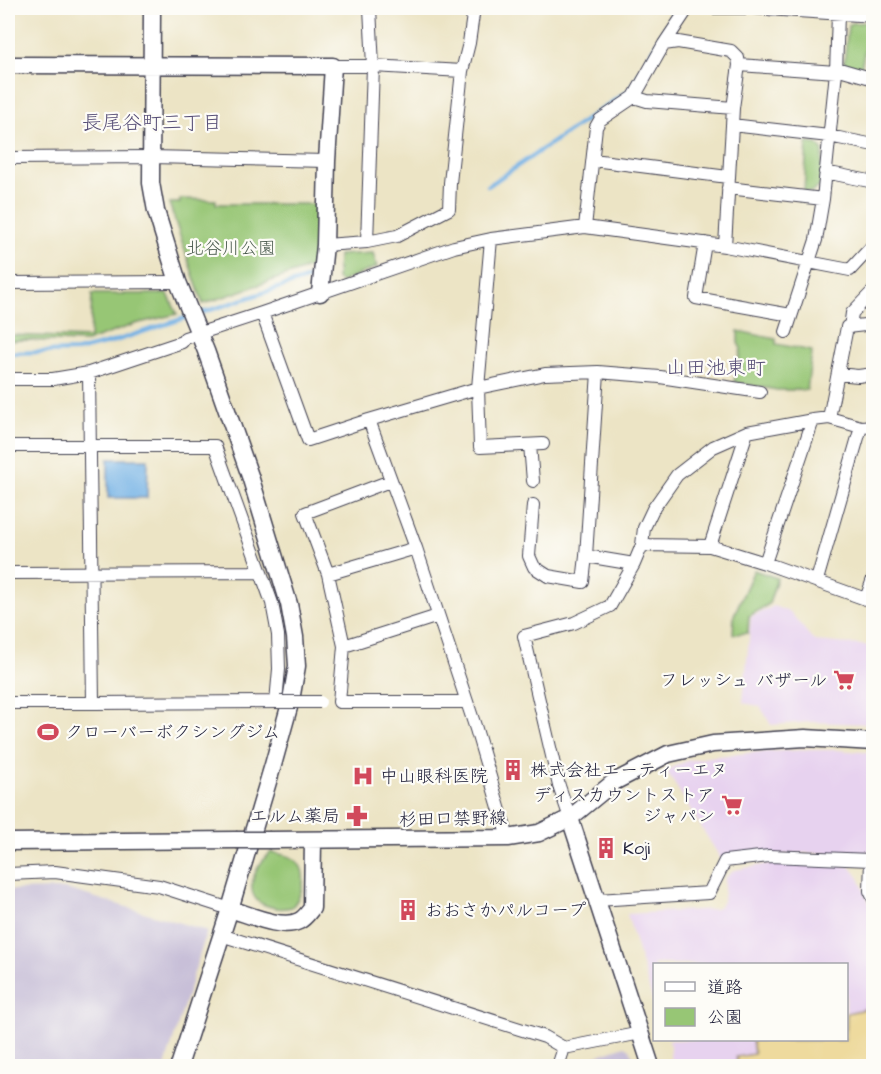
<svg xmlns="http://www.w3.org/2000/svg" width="881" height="1074" viewBox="0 0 881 1074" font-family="'Architects Daughter','Klee One',sans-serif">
	<rect width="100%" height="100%" fill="#fdfcf7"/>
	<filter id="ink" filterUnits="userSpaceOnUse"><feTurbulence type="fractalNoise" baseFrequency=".0167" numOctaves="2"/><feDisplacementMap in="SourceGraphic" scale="12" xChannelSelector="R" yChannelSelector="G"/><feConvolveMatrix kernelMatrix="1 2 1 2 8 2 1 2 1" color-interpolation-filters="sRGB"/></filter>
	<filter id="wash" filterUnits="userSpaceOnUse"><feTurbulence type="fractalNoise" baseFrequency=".008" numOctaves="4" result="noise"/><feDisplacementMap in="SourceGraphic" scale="24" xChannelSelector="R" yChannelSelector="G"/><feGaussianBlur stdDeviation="1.35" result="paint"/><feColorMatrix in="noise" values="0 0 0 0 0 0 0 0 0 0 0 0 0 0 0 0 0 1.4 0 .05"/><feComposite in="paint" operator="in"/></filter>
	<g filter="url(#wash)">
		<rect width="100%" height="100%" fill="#ece4c5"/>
		<path fill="#e7d2ef" d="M774 606 791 613 814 641 873 646V724L810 722 771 725 760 706 743 703 751 617Z
			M805 750H838L873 753V849L865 853H805L721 859 666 770 687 761 708 757 758 752Z
			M768 864 837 865 850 866 859 878 873 913V1066H673L670 1056V1044L668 1040H846V964H654V1005L627 914 716 909 723 902 725 878 734 870Z"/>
		<path fill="#c8bfd8" d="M66 889 207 931 165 1066H8V890Z
			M625 1046 630 1049 636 1066H577L584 1060Z"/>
		<path fill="#97c675" stroke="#5c7458" stroke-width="1.5" d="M871 22 861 68 844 65 848 26 852 23Z
			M807 143 817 144 823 151 820 186 812 192H804Z
			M180 199 216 200V204H316L314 266 203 304 169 203H180Z
			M373 253 377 267 341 282 337 279 338 255Z
			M92 294H168L177 314 135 324 86 342 21 340 8 341V335L90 338Z
			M738 331 776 339V344L812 351 807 390H777L734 382 741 349 738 343Z
			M754 570 777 578 769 604 749 616 748 633 733 634 734 615Z
			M271 852C278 854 288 855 294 859 310 871 303 894 292 907 283 909 278 909 268 906 239 898 255 865 271 852Z"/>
		<path fill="#eeda9e" stroke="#887e6c" stroke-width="1.5" d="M873 1007V1066H738L736 1057 754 1054 752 1040H846L847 1013Z"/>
		<path fill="#72b1e5" stroke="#4a6a90" stroke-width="1.5" d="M108 459H148L147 498H108Z"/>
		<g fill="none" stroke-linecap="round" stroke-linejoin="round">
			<path stroke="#72b1e5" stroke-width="4" d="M488 186 630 90 677 8
				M195 315 312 277
				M8 353 77 351 109 343 188 317"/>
		</g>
	</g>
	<g filter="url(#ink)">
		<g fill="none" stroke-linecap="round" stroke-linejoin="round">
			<defs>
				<path id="street" d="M713 8H752L874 16
					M664 44 678 42 731 51 738 58 739 65 733 108 725 246
					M739 65 836 72
					M333 66H373L462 71
					M836 68 874 79
					M634 97 647 101 733 108
					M732 125 829 136 874 145
					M8 158 151 157 327 161
					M593 160 728 177
					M825 172 874 182
					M728 188 823 199
					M585 227 596 127 600 120 634 97 664 44 688 8
					M491 239 478 388 480 447 543 444
					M367 242 373 66 370 8
					M705 243 696 298 791 315
					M325 245 367 242 397 236 449 209 450 183 462 71 469 43 474 8
					M8 283 178 282
					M262 313 308 440 369 420 478 388 545 374 598 372 660 377 760 392
					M850 327 852 313 874 290
					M786 332 816 240 823 199 836 72 838 14
					M598 372 586 556 634 564
					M838 374 858 376 874 374
					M8 379H53L89 373 182 342 185 338 262 313 454 247 491 239 585 227 725 246 850 270 874 244
					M829 418 847 327 874 324
					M369 420 416 548 476 729 508 838
					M530 445 533 481
					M8 446H215L272 603 278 635 279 669 276 702
					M390 481 305 513 328 574 344 646 339 702H467
					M533 505 529 556 534 567 548 576 583 582 586 556
					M642 545 710 546 765 563 874 602
					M710 546 747 432
					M765 563 813 420
					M8 573 260 572
					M328 574 416 548
					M817 580 861 427
					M866 599 874 576
					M344 646 438 616
					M8 703H93L89 373
					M93 703 280 702
					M570 818 559 786 524 636 574 623 610 606 634 564 642 545 644 528 653 509 677 475 713 447 747 432 813 420 829 418 861 427 874 426
					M874 856 871 860 870 891 874 899
					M8 874 55 872 159 886 230 909
					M597 900 709 893 725 861 769 856 871 860
					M221 935 545 1037 564 1048 558 1066
					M564 1048 641 1033"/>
				<path id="secondary" d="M152 8 151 183 156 211 178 282 206 351 250 476 289 604 295 637 297 666 291 700 273 765 230 909 179 1066
					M8 65 333 66 327 161 325 245 320 293
					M570 818 651 1066
					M270 840 508 838 539 833 570 818 614 782 668 754 713 744 805 738 874 742
					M8 842 236 840
					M230 909C248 914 281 930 299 921 305 918 308 913 312 908L313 840"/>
			</defs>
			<use href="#street" stroke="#403f50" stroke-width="14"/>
			<use href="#secondary" stroke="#403f50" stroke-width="19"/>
			<use href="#street" stroke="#fff" stroke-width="12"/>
			<use href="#secondary" stroke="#fff" stroke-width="16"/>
			<defs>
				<path id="street-bridge" d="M280 702H320"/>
				<path id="secondary-bridge" d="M236 840H270"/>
			</defs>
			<use href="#street-bridge" stroke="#403f50" stroke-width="14" stroke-linecap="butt"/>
			<use href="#secondary-bridge" stroke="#403f50" stroke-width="19" stroke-linecap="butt"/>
			<use href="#street-bridge" stroke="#fff" stroke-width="12"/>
			<use href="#secondary-bridge" stroke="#fff" stroke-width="16"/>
		</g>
	</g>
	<defs>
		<symbol id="supermarket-bare" viewBox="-9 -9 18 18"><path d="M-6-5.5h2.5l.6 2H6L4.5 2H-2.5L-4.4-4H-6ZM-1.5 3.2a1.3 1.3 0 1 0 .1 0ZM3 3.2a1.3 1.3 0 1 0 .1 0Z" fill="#d1495b" stroke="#fdfcf7" stroke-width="2.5" paint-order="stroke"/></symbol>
		<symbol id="stadium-bare" viewBox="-9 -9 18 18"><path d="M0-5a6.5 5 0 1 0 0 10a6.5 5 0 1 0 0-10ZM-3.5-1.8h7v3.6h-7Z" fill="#d1495b" stroke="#fdfcf7" stroke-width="2.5" paint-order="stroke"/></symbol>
		<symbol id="building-bare" viewBox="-9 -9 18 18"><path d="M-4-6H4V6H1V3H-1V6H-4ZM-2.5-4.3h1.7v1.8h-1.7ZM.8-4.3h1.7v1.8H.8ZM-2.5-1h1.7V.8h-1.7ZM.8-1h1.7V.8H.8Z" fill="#d1495b" stroke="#fdfcf7" stroke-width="2.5" paint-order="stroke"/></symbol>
		<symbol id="hospital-bare" viewBox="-9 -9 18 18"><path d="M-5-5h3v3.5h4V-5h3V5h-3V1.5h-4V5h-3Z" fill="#d1495b" stroke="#fdfcf7" stroke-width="2.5" paint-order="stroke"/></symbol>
		<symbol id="pharmacy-bare" viewBox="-9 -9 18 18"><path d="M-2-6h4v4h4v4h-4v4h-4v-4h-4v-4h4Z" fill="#d1495b" stroke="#fdfcf7" stroke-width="2.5" paint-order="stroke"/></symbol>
	</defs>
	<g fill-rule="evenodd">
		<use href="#supermarket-bare" x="829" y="665" width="30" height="30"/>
		<use href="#stadium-bare" x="33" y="717" width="30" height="30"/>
		<use href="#building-bare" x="498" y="755" width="30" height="30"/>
		<use href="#hospital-bare" x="348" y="761" width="30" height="30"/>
		<use href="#supermarket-bare" x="717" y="790" width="30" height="30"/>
		<use href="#pharmacy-bare" x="342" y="801" width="30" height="30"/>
		<use href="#building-bare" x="591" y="833" width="30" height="30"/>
		<use href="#building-bare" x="393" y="895" width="30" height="30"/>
	</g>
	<g text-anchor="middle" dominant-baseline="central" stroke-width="4.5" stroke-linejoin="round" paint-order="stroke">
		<g font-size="18" fill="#4b5b4f" stroke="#fdfcf7">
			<text x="231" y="248">北谷川公園</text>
		</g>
		<g font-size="18" fill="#22223b" stroke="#fdfcf7" text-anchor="start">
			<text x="827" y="680" text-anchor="end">フレッシュ バザール</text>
			<text x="65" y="732">クローバーボクシングジム</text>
			<text x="530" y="770">株式会社エーティーエヌ</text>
			<text x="380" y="776">中山眼科医院</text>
			<text x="715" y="795" text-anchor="end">ディスカウントストア<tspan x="715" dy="21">ジャパン</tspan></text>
			<text x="340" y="816" text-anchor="end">エルム薬局</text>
			<text x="623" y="848">Koji</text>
			<text x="425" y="910">おおさかパルコープ</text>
		</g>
		<g font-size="18" fill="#22223b" stroke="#fdfcf7">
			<text transform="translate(453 819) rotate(-1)">杉田口禁野線</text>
		</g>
		<g font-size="20" fill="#574f77" stroke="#fdfcf7">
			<text x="152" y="123">長尾谷町三丁目</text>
			<text x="716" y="368">山田池東町</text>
		</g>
	</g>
	<rect width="881" height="1074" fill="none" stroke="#fdfcf7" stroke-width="30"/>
	<rect x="653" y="963" width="195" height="78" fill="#fdfcf7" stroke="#a5a5ac" stroke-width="1.5"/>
	<rect x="665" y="982" width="30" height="9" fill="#ffffff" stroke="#a5a5ac" stroke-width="1.5"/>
	<text x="707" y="993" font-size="18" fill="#22223b">道路</text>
	<rect x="665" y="1008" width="30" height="18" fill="#97c675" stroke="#a5a5ac" stroke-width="1.5"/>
	<text x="707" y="1023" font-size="18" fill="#22223b">公園</text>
</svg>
